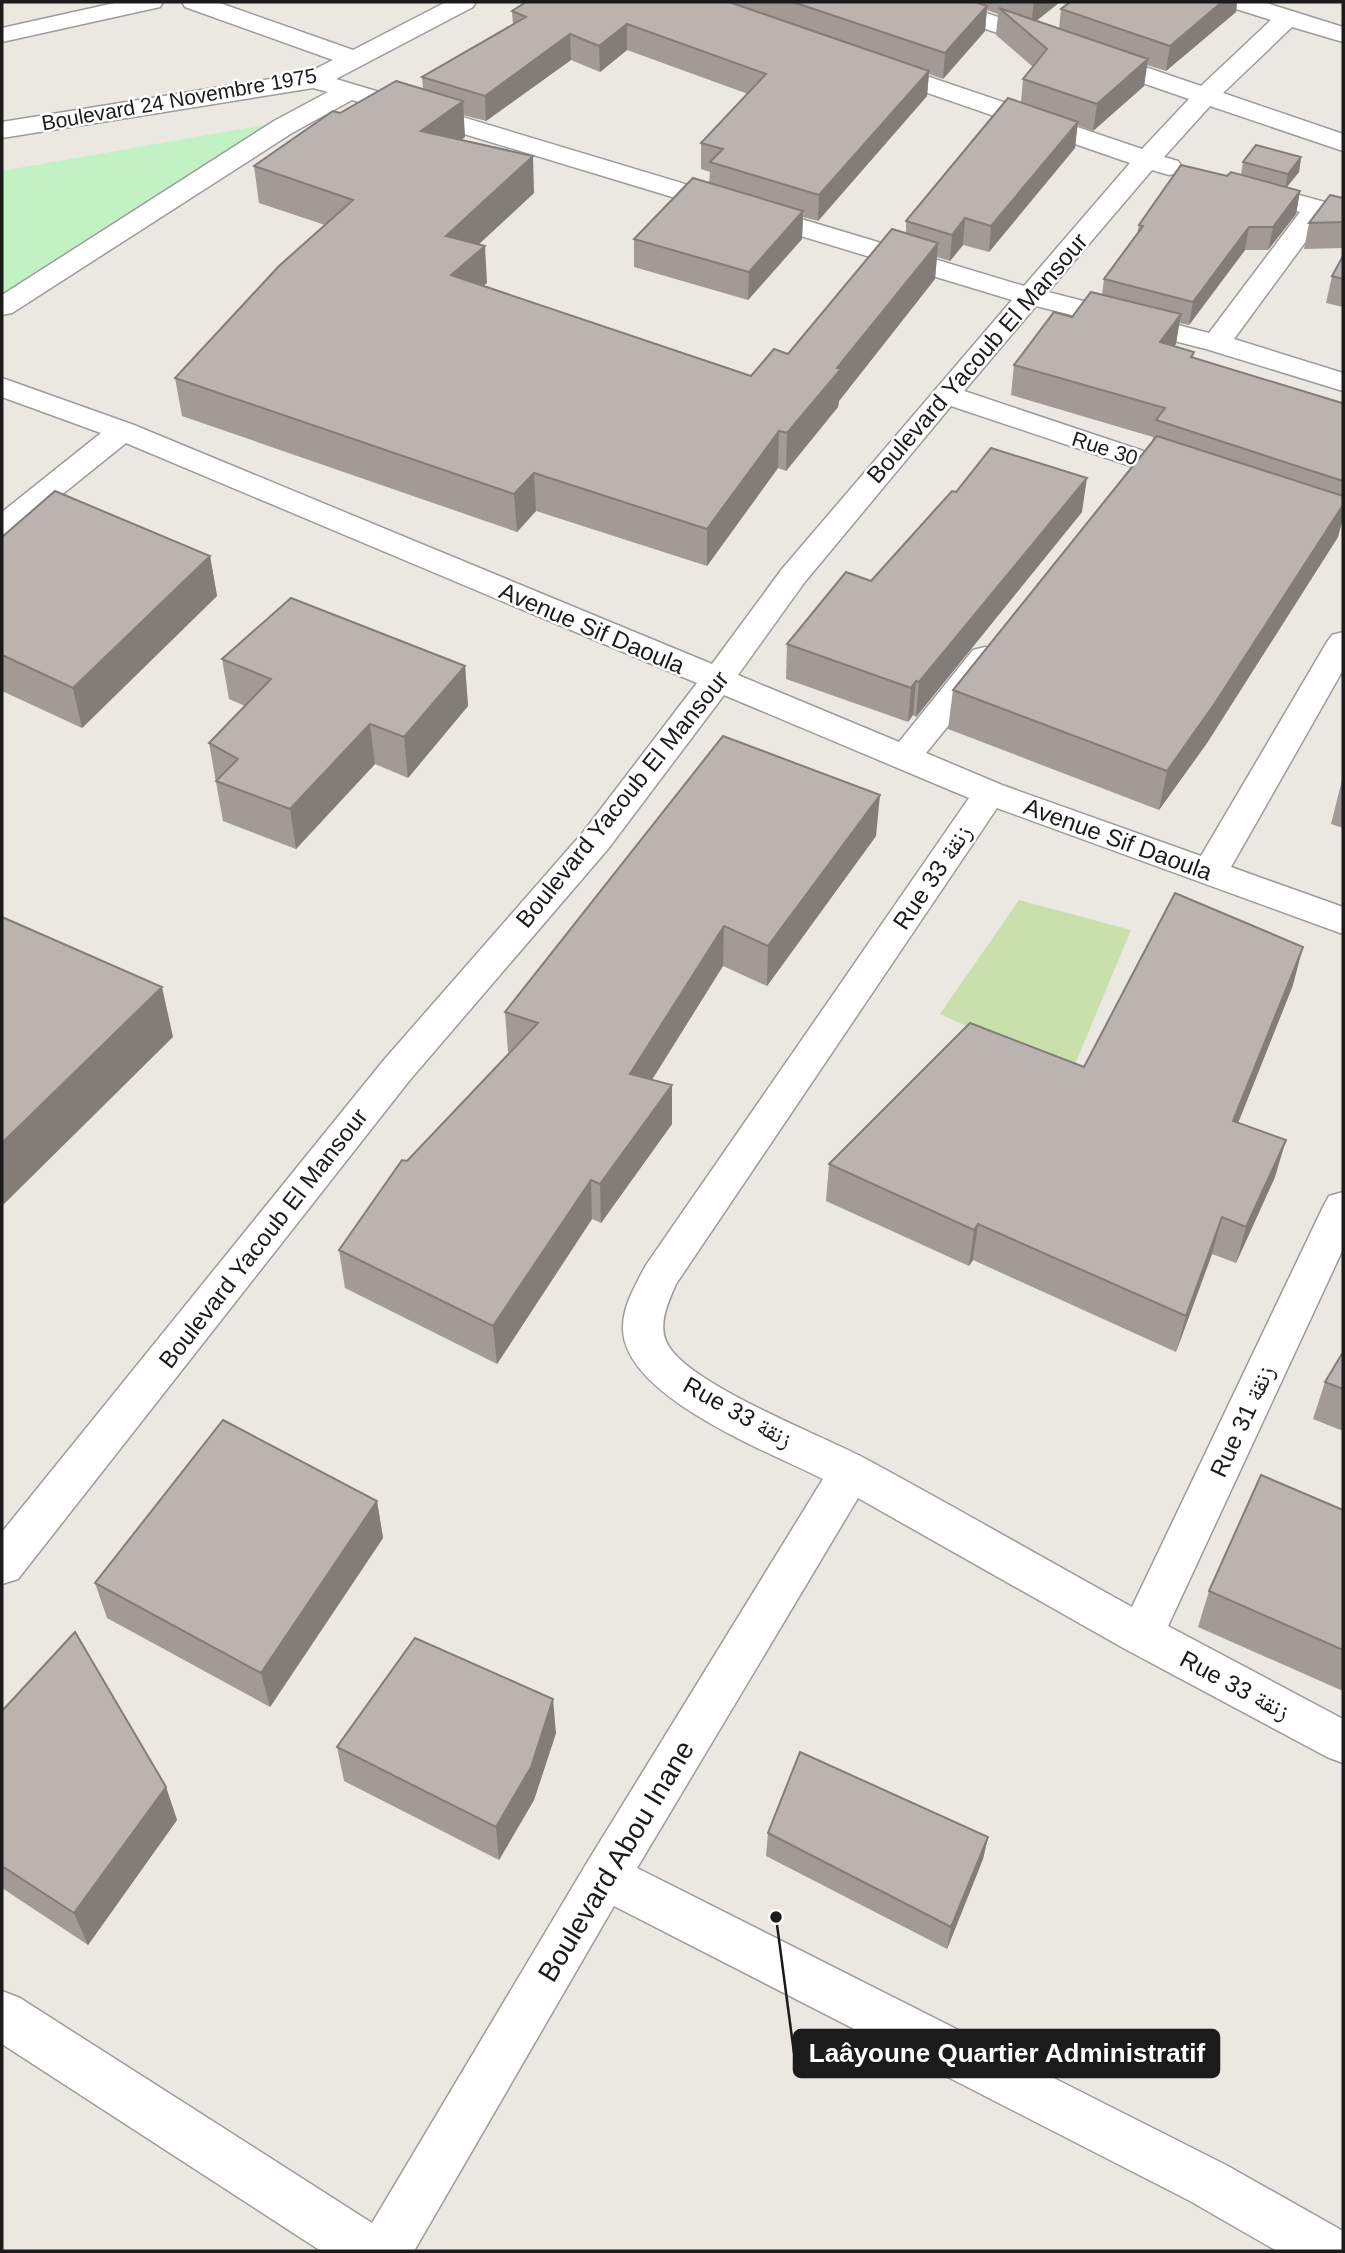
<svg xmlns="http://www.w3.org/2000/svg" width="1345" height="2253" viewBox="0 0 1345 2253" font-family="Arial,'Noto Naskh Arabic',sans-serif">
	<rect width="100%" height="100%" fill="#ebe7e1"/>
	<path fill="#c9e0ad" d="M1019 900 1131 930 1071 1074 940 1014Z"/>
	<path fill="#c2f1c3" d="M271 124 2 296V171Z"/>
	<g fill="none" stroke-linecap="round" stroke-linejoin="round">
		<defs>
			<path id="minor" d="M119 2H163L160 7 2 42V28Z
				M182 2H217L353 50 446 2H476L473 7 336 79 1024 286 1130 163 870 73 866 68 870 63 879 60 888 63 1142 149 1189 99 922 7 919 2H954L1201 86 1271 20 1230 7 1227 2H1263L1343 27V42L1292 27 1223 93 1343 134V151L1210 106 1164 157 1178 161 1182 167 1178 173 1169 175 1152 170 1048 292 1209 333 1300 212 1239 195 1235 189 1239 183 1248 181 1343 207V223L1323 218 1234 339 1343 373V391L1206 349 1036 306 964 391 1197 469 1201 475 1197 481 1186 484 1175 481 951 406 804 583 738 675 899 742 973 650 985 647 997 650 1001 658 997 666 926 753 1002 785 1201 856 1327 642 1332 635 1343 632V670L1231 867 1343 907V934L997 808 676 1284C669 1300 658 1323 666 1341 683 1383 824 1436 866 1459 955 1507 1043 1558 1132 1607L1323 1207 1329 1196 1343 1192V1249L1168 1626 1343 1719V1763L1327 1757 1125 1649 858 1498 637 1868 1226 2165 1343 2231V2251H1277L1190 2201 614 1906 414 2251H321L2 2044V1991L20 1998 372 2223 588 1861 823 1479C770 1452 626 1398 623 1330 622 1307 636 1284 646 1265L969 798 724 695 608 849 409 1081 18 1579 2 1584V1532L383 1061 584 831 697 683 126 443 13 534 2 537V512L101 433 2 397V378L134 425 712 664 782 569 1012 300 352 100 292 133 12 313 2 315V295L274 121 328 92 313 88 2 138V122L307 73 333 60 185 7Z"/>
		</defs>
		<use href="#minor" stroke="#9c9c9c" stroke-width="3"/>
		<use href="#minor" fill="#fff" fill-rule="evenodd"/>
	</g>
	<path fill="#a19a96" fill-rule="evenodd" d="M526 2H1060L1036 21 1059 29 1061 9 1070 2H1237L1236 12 1166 71 1147 65 1144 86 1093 131 1077 125 1075 148 989 252 963 245 950 261 937 257 935 279 839 401 838 407 786 471 778 468 707 566 536 511 517 532 182 416 175 378 325 225 259 203 254 166 340 113 423 89 422 77 513 25 512 11ZM987 10 998 14 996 35 1033 67 1023 79 1021 102 906 221V233L788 354 751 376 483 286 487 283 479 244 534 193 461 140 465 137 463 115 486 121 571 60 600 72 627 50 748 94 701 143V169L710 172 709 183 634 239V267L748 300 802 239 803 217 818 221 927 96 929 74 943 79 985 31Z
		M1301 157 1299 172 1287 187 1300 191 1296 214 1268 250H1245L1189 325 1179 323 1176 344 1174 346 1194 352 1193 357 1342 403 1343 402V517L1338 537 1207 743 1159 810 948 729 953 690 1152 441 1153 437 1011 395 1014 365 1102 295 1104 279 1137 234 1139 225 1227 176 1241 174 1243 162Z
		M1343 198V248L1304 249 1309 223Z
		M1343 256V307L1326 303 1332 276Z
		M956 492 1082 512 916 717 913 715 908 722 786 679 787 644 871 581Z
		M2 537 210 556 217 596 82 728 2 691Z
		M222 659 465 666 468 706 408 778 375 764 296 849 223 821 209 743 245 706 229 699Z
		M1343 776V828L1331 824Z
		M876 836 767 986 723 966 652 1080 672 1124 601 1223 592 1219 497 1364 345 1288 339 1250 407 1161 510 1053 508 1052 505 1012Z
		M1293 985 1238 1123 1275 1177 1236 1263 1212 1254 1176 1352 973 1260 969 1266 826 1201 829 1164 1084 1067Z
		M1343 1352V1431L1313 1419 1325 1382Z
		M377 1501 383 1538 270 1707 107 1618 95 1583Z
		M1343 1510V1691L1198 1627 1209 1591Z
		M2 1711 166 1787 177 1820 88 1945 2 1888Z
		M556 1733 534 1800 499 1860 344 1781 337 1747Z
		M768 1833 988 1837 983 1859 947 1949 766 1856Z"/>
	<path fill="#837d7a" d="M1034 2H1060L1031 25Z
		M1222 2H1237L1236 12 1166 71 1170 46Z
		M987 6 985 31 943 79 945 53Z
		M627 24V50L600 72 599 46Z
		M570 34 571 60 486 121 485 96Z
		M1148 59 1144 86 1093 131 1097 104Z
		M929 71 927 96 818 221 819 195Z
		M463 101 465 137 424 167 421 131Z
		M1078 122 1075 148 989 252 991 226Z
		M533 156 534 193 449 272 446 236Z
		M1301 157 1299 172 1285 189 1288 174Z
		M1300 191 1296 214 1268 250 1273 227Z
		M803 211 802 239 748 300 749 272Z
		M965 218 963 245 950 261 952 235Z
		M1249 227 1245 250 1189 325 1193 302Z
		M938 243 935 279 839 401 838 407 786 471 787 433 837 368Z
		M485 246 487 283 453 312 451 275Z
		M1181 314 1176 344 1155 372 1160 342Z
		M779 431 778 468 707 566V529Z
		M534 473 536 511 517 532 514 494Z
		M1087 478 1082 512 916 717 919 682Z
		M1343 505V517L1338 537 1207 743 1159 810 1167 771Z
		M210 556 217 596 82 728 73 688Z
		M465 666 468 706 408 778 404 737Z
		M916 681 913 715 908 722 911 688Z
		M370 724 375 764 296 849 290 809Z
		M880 795 876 836 767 986 768 946Z
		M724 926 723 966 631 1113 630 1074Z
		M1303 947 1293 985 1224 1158 1233 1121Z
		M162 987 173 1037 2 1206V1143Z
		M672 1085V1124L601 1223 600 1184Z
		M1286 1140 1275 1177 1236 1263 1246 1227Z
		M591 1180 592 1219 497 1364 493 1326Z
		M1222 1217 1212 1254 1176 1352 1186 1316Z
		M978 1224 973 1260 969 1266 974 1230Z
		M377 1501 383 1538 270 1707 261 1673Z
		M553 1699 556 1733 534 1800 499 1860 496 1827Z
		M166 1787 177 1820 88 1945 74 1913Z
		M988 1837 983 1859 947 1949 951 1927Z"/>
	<path fill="#bbb3af" stroke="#837d7a" stroke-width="2" d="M526 2H729L929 71 819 195 710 162 723 149 701 143 766 74 627 24 599 46 570 34 485 96 422 77 526 17 512 11Z
		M793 2H975L987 6 945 53Z
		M1070 2H1222L1170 46 1061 9Z
		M999 8 1148 59 1097 104 1023 79 1047 49Z
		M396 81 463 101 421 131 533 156 446 236 485 246 451 275 751 376 774 349 788 354 892 229 938 243 837 368 841 369 787 433 779 431 707 529 534 473 514 494 175 378 279 266 353 200 254 166 333 111 340 113Z
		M1008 98 1078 122 991 226 965 218 952 235 906 221Z
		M1256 145 1301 157 1288 174 1243 162Z
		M1181 165 1227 176 1231 172 1300 191 1273 227H1249L1193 302 1104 279 1143 226 1139 225Z
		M693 178 803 211 749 272 634 239Z
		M1330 195 1343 198V222L1309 223Z
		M1343 256V279L1332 276Z
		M1091 292 1181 314 1160 342 1194 352 1191 357 1342 403 1343 402V481L1156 420 1165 408 1014 365 1054 312 1072 317Z
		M1157 436 1343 496V505L1215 703 1167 771 953 690Z
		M991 448 1087 478 919 682 916 681 911 688 787 644 846 572 871 581 952 491 956 492Z
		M55 491 210 556 73 688 2 655V537Z
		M291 598 465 666 404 737 370 724 290 809 216 781 238 759 209 743 271 679 222 659Z
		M723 736 880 795 768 946 724 926 630 1074 672 1085 600 1184 591 1180 493 1326 339 1250 402 1160 407 1161 538 1023 505 1012Z
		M1175 893 1303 947 1233 1121 1286 1140 1246 1227 1222 1217 1186 1316 978 1224 974 1230 829 1164 970 1023 1084 1067Z
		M2 917 162 987 2 1143Z
		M1343 1352V1389L1325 1382Z
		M223 1420 377 1501 261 1673 95 1583Z
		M1261 1475 1343 1510V1650L1209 1591Z
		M75 1632 166 1787 74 1913 2 1866V1711Z
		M415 1638 553 1699 531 1767 496 1827 337 1747Z
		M800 1752 988 1837 951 1927 768 1833Z"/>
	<g text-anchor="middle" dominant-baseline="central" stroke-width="5" stroke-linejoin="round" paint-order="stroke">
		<g font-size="21" fill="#1b1b1b" stroke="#fff">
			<text transform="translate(179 99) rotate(-10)">Boulevard 24 Novembre 1975</text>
			<text transform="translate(1105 448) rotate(18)">Rue 30</text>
		</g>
		<g font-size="24" fill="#1b1b1b" stroke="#fff">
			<text transform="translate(977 358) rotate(-49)">Boulevard Yacoub El Mansour</text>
			<text transform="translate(592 628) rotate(23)">Avenue Sif Daoula</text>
			<text transform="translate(622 799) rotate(-51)">Boulevard Yacoub El Mansour</text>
			<text transform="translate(1118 839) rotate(20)">Avenue Sif Daoula</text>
			<text transform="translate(932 877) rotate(-56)">Rue 33 زنقة</text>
			<text transform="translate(263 1238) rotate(-52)">Boulevard Yacoub El Mansour</text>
			<text transform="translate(738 1412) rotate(29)">Rue 33 زنقة</text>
			<text transform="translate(1242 1421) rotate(-65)">Rue 31 زنقة</text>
			<text transform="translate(1235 1685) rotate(28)">Rue 33 زنقة</text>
		</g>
		<g font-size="28" fill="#1b1b1b" stroke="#fff">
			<text transform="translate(616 1861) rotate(-59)">Boulevard Abou Inane</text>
		</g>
	</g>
	<path fill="none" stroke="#1b1b1b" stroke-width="2.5" d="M776 1917L794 2053"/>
	<circle fill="#1b1b1b" stroke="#fff" stroke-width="2.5" cx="776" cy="1917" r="7"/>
	<rect fill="#1b1b1b" stroke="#1b1b1b" stroke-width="2.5" x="794" y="2030" width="425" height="47" rx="7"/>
	<g font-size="26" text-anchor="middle" font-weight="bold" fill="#fff">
		<text x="1007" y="2062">Laâyoune Quartier Administratif</text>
	</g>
	<rect width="1345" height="2253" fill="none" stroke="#1b1b1b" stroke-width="7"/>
</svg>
